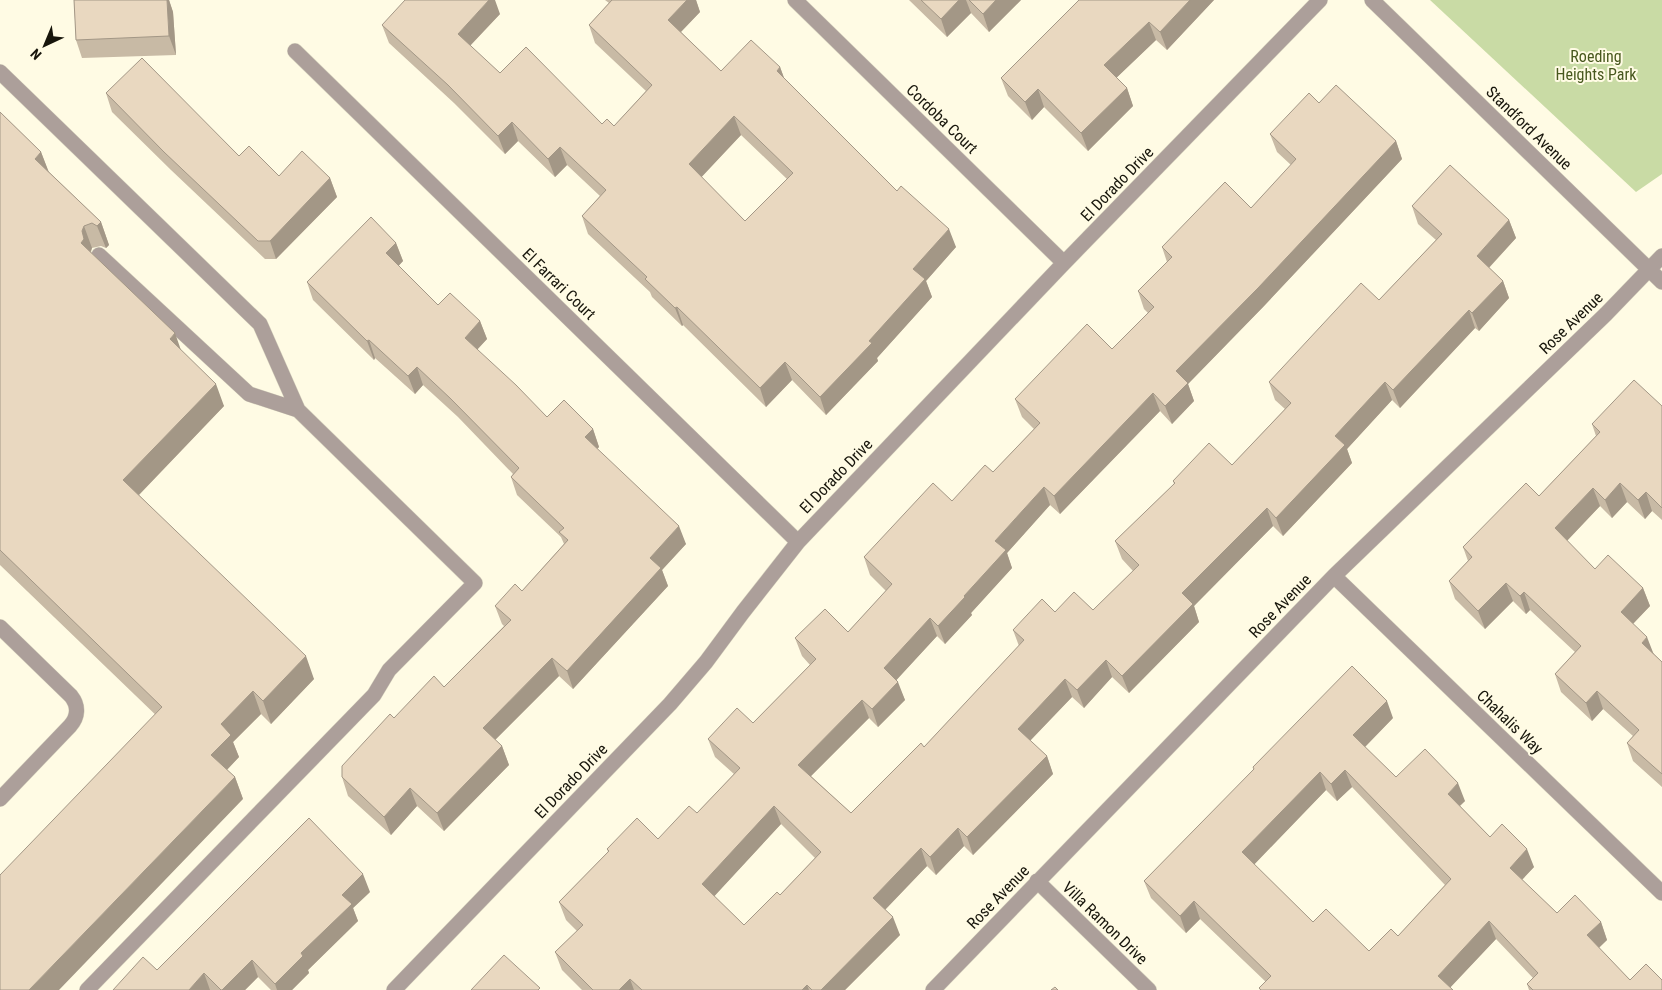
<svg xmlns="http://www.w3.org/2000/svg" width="1662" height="990" viewBox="0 0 1662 990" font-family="'Roboto Condensed',sans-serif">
	<rect width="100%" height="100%" fill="#fffbe4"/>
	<path fill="#c9dba5" d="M1430 0H1662V174L1636 192Z"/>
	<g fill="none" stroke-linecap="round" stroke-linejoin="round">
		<defs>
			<path id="minor" d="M795 0 1064 263
				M1372 0 1662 282
				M295 51 798 542
				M0 72 260 324 298 410 475 583 389 670 374 695 87 990
				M99 255 249 394 298 410
				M1334 576 1662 893
				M0 627 71 696C79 706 78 717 70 726L0 799
				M1037 881 1149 990
				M394 990 670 704 706 662 743 612 798 542 1064 263 1320 0
				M933 990 1334 576 1606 314 1662 256"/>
		</defs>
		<use href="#minor" stroke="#dad6c1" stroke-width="16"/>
		<use href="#minor" stroke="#ac9f9a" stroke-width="15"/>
	</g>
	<path fill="#c8baa5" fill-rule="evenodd" d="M74 0H169L173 12 176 55 82 58 76 40Z
		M605 0H696L700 12 681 32 721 71 780 67 784 78 897 191 956 247 926 281 932 297 877 358 878 361 826 415 792 380 766 407 683 325 682 326 652 297 650 292 588 234 582 216 600 196 567 165 555 177 518 141 505 154 454 103 389 43 382 25 500 14 470 46 500 73 602 124 614 126 646 91 595 43 589 25 609 3ZM741 135 787 179 745 221 701 177Z
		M909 0H1021L989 32 971 13 947 37Z
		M1079 0H1214L1167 50 1156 40 1116 78 1127 88 1133 106 1088 151 1044 107 1032 120 1008 96 1001 78Z
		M106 93 239 156 279 176 330 178 337 197 276 259H265L171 170 112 112Z
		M1319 103 1396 141 1402 159 1264 306 1188 384 1194 401 1172 424 1160 411 1060 514 1050 505 1007 553 1012 568 971 613 972 615 945 644 937 636 896 680 905 700 878 727 869 718 811 776 851 813 924 747 1019 646 1013 630 1055 612 1093 610 1133 571 1122 559 1115 541 1174 484 1173 481 1232 465 1285 409 1275 400 1269 382 1379 300 1436 240 1418 224 1412 206 1509 220 1516 238 1489 268 1503 281 1509 298 1479 331 1475 328 1400 408 1392 400 1347 449 1352 463 1283 536 1273 526 1194 606 1199 622 1129 693 1112 677 1084 708 1072 697 1030 741 1047 756 1053 774 973 855 964 846 936 875 927 866 885 910 900 935 845 990H582L562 970 555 952 577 931 566 920 559 902 608 852 607 849 658 839 697 813 734 774 715 757 708 739 753 723 810 665 802 656 795 638 848 632 886 591 870 575 864 557 952 501 993 472 1034 429 1022 417 1015 399 1112 349 1148 313 1144 309 1138 291 1167 262 1162 247 1251 208 1291 165 1277 152 1270 134ZM781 824 815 858 780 895 744 925 714 896Z
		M0 112 41 152 48 171 101 222 109 245 106 248 101 246 92 248 91 252 180 349 224 406 139 495 314 679 271 724 261 714 233 742 239 757 227 770 235 777 243 799 0 565Z
		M396 243 403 261 398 266 438 305 480 321 487 339 477 350 547 417 593 429 599 447 597 449 686 544 662 570 668 586 573 689 559 676 495 740 502 746 509 765 444 831 417 806 391 835 348 796 342 777 394 718 444 687 504 626 502 624 495 606 522 591 564 544 561 537 517 495 511 477 513 474 458 417 423 385 415 394 375 358 374 360 313 300 307 282Z
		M1662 406V520L1652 511 1645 519 1627 502 1612 518 1600 506 1567 541 1595 569 1643 588 1650 606 1633 624 1654 654 1662 662V787L1633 761 1627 743 1633 736 1603 709 1592 721 1561 692 1555 674 1575 652 1530 610 1526 614 1513 601 1485 629 1455 599 1449 581 1468 561 1463 547 1539 496 1596 436 1592 424Z
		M1393 718 1365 747 1396 777 1465 801 1460 806 1490 837 1534 867 1522 880 1557 913 1601 922 1607 940 1599 948 1630 980 1662 990H1529L1527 984 1533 978 1496 939 1450 987 1453 990H1260L1259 988 1266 982 1200 919 1186 933 1151 898 1144 881 1254 770 1253 767ZM1352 787 1445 885 1398 936 1369 951 1313 922 1254 864 1326 790 1337 801Z
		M370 892 353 908 358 921 308 970 309 973 292 990H271L258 977 245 990H113Z"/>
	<path fill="#a39786" d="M167 0H169L173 12 176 55 169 36Z
		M489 0H495L500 14 464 52 458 34Z
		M687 0H696L700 12 675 38 668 20Z
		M959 0H966L971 13 947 37 941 19Z
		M996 0H1021L989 32 983 14Z
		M1190 0H1214L1167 50 1160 32Z
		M1149 22 1156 40 1111 83 1104 65Z
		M780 67 787 86 777 71Z
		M1127 88 1133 106 1088 151 1081 133Z
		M1038 89 1044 107 1032 120 1025 102Z
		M734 116 741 135 696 183 689 164Z
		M512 122 518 141 505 154 498 136Z
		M1396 141 1402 159 1264 306 1188 384 1194 401 1172 424 1165 406 1176 371Z
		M560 147 567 165 555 177 548 159Z
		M41 152 50 175 35 159Z
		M330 178 337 197 276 259 270 241Z
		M1509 220 1516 238 1483 274 1477 256Z
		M101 222 109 245 106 248 97 226Z
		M84 226 92 248 90 253 81 243 82 231Z
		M949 229 956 247 926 281 932 297 877 358 878 361 826 415 820 397 869 341 913 269Z
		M396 243 403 261 393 272 386 253Z
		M1503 281 1509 298 1479 331 1472 313Z
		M677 307 683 325 682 326 675 308Z
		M1469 310 1475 328 1400 408 1393 390Z
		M480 321 487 339 471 356 465 338Z
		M175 333 183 356 170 339Z
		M369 340 375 358 374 360 367 341Z
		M785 362 792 380 766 407 760 388Z
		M417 367 423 385 415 394 408 376Z
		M1385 382 1392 400 1347 449 1352 463 1283 536 1276 518 1335 436Z
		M216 384 224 406 132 502 123 480Z
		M1153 393 1160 411 1060 514 1054 496Z
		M593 429 599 447 591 455 585 437Z
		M1620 483 1627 502 1612 518 1605 500Z
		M1044 487 1050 505 1007 553 1012 568 971 613 972 615 945 644 938 626 995 541Z
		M1593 488 1600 506 1561 547 1555 528Z
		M1646 492 1652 511 1645 519 1638 500Z
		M1267 508 1273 526 1194 606 1199 622 1129 693 1122 676 1182 593Z
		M679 526 686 544 662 570 668 586 573 689 567 671 650 558Z
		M1506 583 1513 601 1485 629 1478 611Z
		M1643 588 1650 606 1627 630 1621 612Z
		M1524 592 1530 610 1526 614 1520 596Z
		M930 618 937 636 891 686 884 668Z
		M1647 637 1654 655 1642 643Z
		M306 656 314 679 271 724 263 701Z
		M552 658 559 676 489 746 483 728Z
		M1106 660 1112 677 1084 708 1077 690Z
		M1065 679 1072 697 1024 747 1018 729Z
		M898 682 905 700 878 727 872 709Z
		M253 691 261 714 233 742 239 757 220 777 211 755 221 724Z
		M1597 691 1603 709 1592 721 1586 703Z
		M862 700 869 718 804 783 798 765Z
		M1387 701 1393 718 1360 752 1353 735Z
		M502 746 509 765 444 831 437 813Z
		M1047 756 1053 774 973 855 967 837Z
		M1345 770 1352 787 1337 801 1331 784Z
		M1320 772 1326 790 1249 870 1242 852Z
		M235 777 243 799 59 990H29Z
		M1458 783 1465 801 1454 811 1448 794Z
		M410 788 417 806 391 835 384 817Z
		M774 806 781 824 709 902 702 884Z
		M958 828 964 846 936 875 930 857Z
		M921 848 927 866 879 916 873 898Z
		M1527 849 1534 867 1516 886 1510 868Z
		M363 874 370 892 353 908 358 921 308 970 309 973 292 990H277L275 984 301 953 342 895Z
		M1194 901 1200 919 1186 933 1180 916Z
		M893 917 900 935 845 990H821Z
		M1489 921 1496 939 1448 990 1438 976Z
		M1601 922 1607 940 1593 953 1587 935Z
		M252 960 258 977 245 990H222Z
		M204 973 210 990H189Z
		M630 979 634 990H619Z
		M807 985 809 990H802Z"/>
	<path fill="#e9d8c0" stroke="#a39786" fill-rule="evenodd" d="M74 0H167L169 36 76 40Z
		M405 0H489L458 34 500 73 526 47 602 124 607 119 614 126 652 85 589 25 612 0H687L668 20 721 71 751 40 780 67 777 71 897 191 901 186 949 229 913 269 925 279 869 341 872 343 820 397 785 362 760 388 677 307 675 308 645 279 647 277 582 216 606 190 560 147 548 159 512 122 498 136 448 85 382 25ZM734 116 793 173 745 221 689 164Z
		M921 0H959L941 19Z
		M969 0H996L983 14Z
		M1079 0H1190L1160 32 1149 22 1104 65 1127 88 1081 133 1038 89 1025 102 1001 78Z
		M142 58 239 156 249 146 279 176 302 151 330 178 270 241H258L164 152 106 93Z
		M1336 85 1396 141 1258 288 1176 371 1188 383 1165 406 1153 393 1054 496 1044 487 995 541 1006 550 964 596 965 597 938 626 930 618 884 668 898 682 872 709 862 700 798 765 851 813 921 743 924 747 1024 640 1013 630 1042 599 1055 612 1074 592 1093 610 1139 565 1115 541 1175 483 1173 481 1209 443 1232 465 1291 403 1269 382 1361 283 1379 300 1442 234 1412 206 1450 165 1509 220 1477 256 1503 281 1472 313 1469 310 1393 390 1385 382 1335 436 1345 445 1276 518 1267 508 1182 593 1193 604 1122 676 1106 660 1077 690 1065 679 1018 729 1047 756 967 837 958 828 930 857 921 848 873 898 893 917 821 990H812L807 985 802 990H642L630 979 619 990H593L555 952 583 925 559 902 609 851 607 849 637 818 658 839 689 806 697 813 740 768 708 739 737 708 753 723 816 659 795 638 825 609 848 632 892 584 864 557 933 483 952 501 985 465 993 472 1040 423 1015 399 1087 324 1112 349 1154 307 1138 291 1172 257 1162 247 1225 182 1251 208 1296 159 1270 134 1309 93 1319 103ZM774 806 821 852 780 895 777 892 744 925 702 884Z
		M0 112 41 152 35 159 101 222 97 226 92 223 84 226 82 231 84 239 81 243 175 333 170 339 216 384 123 480 306 656 263 701 253 691 221 724 231 735 211 755 235 777 29 990H0V875L162 707 0 550Z
		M371 217 396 243 386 253 438 305 450 293 480 321 465 338 516 385 547 417 564 400 593 429 585 437 679 526 650 558 661 568 567 671 552 658 483 728 502 746 437 813 410 788 384 817 342 777V766L390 714 394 718 434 676 444 687 511 620 495 606 515 584 522 591 568 540 559 532 564 528 511 477 519 468 451 399 417 367 408 376 369 340 367 341 307 282Z
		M1634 380 1662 406V508L1646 492 1638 500 1620 483 1605 500 1593 488 1555 528 1595 569 1608 555 1643 588 1621 612 1647 637 1642 643 1662 662V774L1627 743 1639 730 1597 691 1586 703 1555 674 1581 646 1524 592 1520 596 1506 583 1478 611 1449 581 1472 557 1463 547 1526 483 1539 496 1600 432 1592 424Z
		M1352 666 1387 701 1353 735 1396 777 1425 749 1458 783 1448 794 1490 837 1502 824 1527 849 1510 868 1557 913 1575 895 1601 922 1587 935 1630 980 1646 964 1662 980V990H1533L1527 984 1538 973 1489 921 1438 976 1453 990H1261L1259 988 1271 976 1194 901 1180 916 1144 881 1254 769 1253 767ZM1345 770 1451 879 1398 936 1391 929 1369 951 1326 909 1313 922 1242 852 1320 772 1331 784Z
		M309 818 363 874 342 895 352 904 301 953 303 956 275 984 252 960 222 990H221L204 973 189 990H113L143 957 157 970Z
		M504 955 540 988 538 990H471Z
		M1055 987 1058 990H1051Z"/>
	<g text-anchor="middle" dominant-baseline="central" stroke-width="4" stroke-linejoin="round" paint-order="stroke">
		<g font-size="16" fill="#48581e" stroke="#fffbe4">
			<text x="1596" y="56">Roeding<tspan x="1596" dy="18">Heights Park</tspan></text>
		</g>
		<g font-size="16" fill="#17150b" stroke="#fffbe4">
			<text transform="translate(942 119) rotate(44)">Cordoba Court</text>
			<text transform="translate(1529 128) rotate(44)">Standford Avenue</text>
			<text transform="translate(1117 184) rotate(-46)">El Dorado Drive</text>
			<text transform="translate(559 284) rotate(44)">El Farrari Court</text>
			<text transform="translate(1571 323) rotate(-44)">Rose Avenue</text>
			<text transform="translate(836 476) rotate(-46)">El Dorado Drive</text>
			<text transform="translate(1280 606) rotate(-46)">Rose Avenue</text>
			<text transform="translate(1510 722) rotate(44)">Chahalis Way</text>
			<text transform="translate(571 781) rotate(-46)">El Dorado Drive</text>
			<text transform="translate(998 897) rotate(-46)">Rose Avenue</text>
			<text transform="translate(1105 923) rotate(44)">Villa Ramon Drive</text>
		</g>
	</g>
	<g transform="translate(45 45) rotate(224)" stroke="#fffbe4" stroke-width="4" paint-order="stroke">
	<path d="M0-4L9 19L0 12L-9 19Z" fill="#17150b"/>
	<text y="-8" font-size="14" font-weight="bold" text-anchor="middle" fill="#17150b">N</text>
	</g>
</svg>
